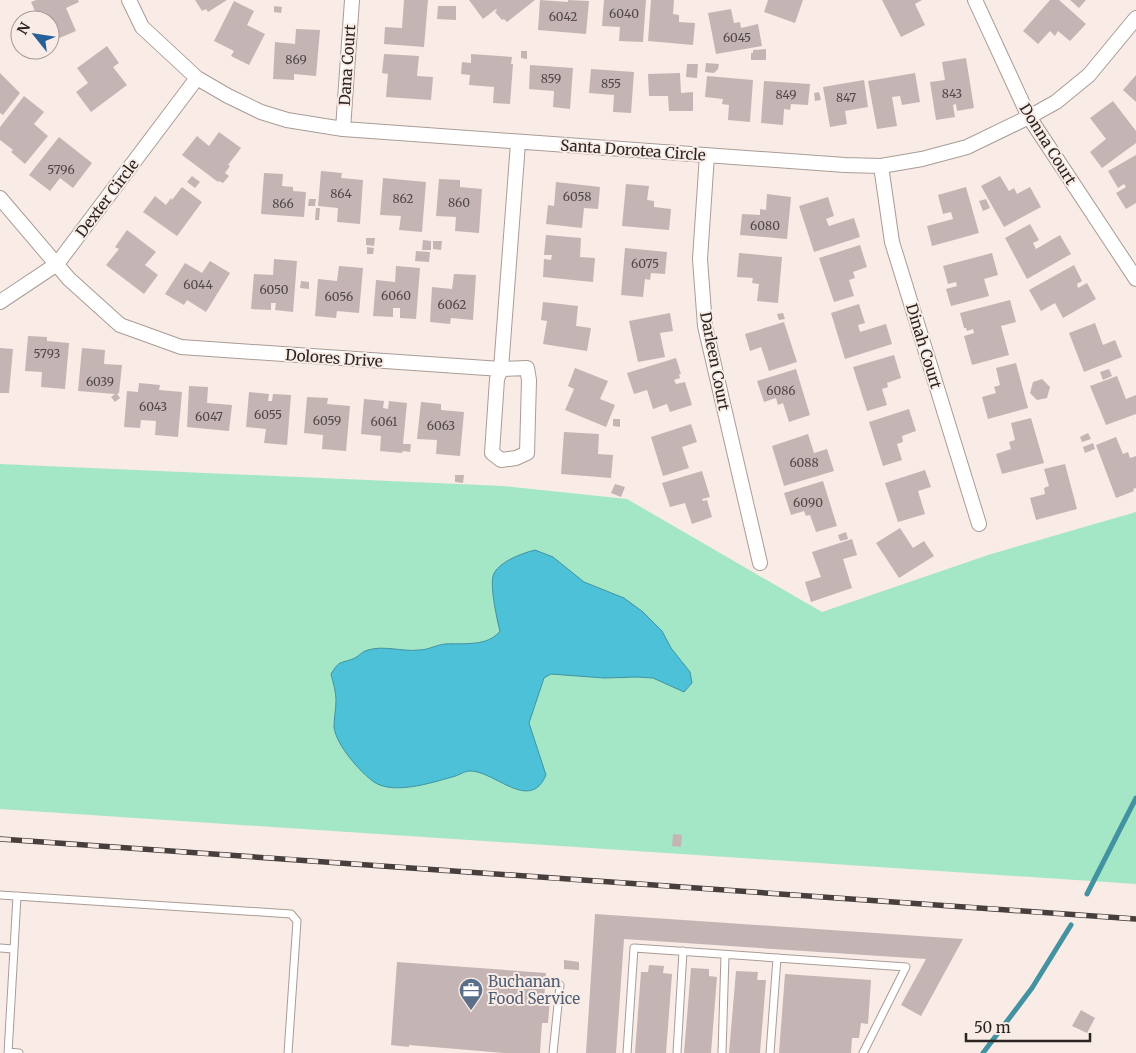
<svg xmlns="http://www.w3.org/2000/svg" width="1136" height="1053" viewBox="0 0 1136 1053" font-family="Merriweather,serif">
	<rect width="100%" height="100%" fill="#f9ebe5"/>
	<path fill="#a4e7c7" d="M0 464 503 486 627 499 822 612 988 555 1136 512V884L0 809Z"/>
	<path fill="#4cc1d8" stroke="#4292a1" d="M535 550 553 557 584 582 624 598 643 612 662 631 671 648 690 672 692 683 684 692 653 678 637 677 604 678 551 674 544 678 529 723 546 775C530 813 495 771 470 771 464 771 458 776 452 777 431 783 393 795 374 782 360 772 336 745 334 727 334 718 336 709 336 700 336 691 333 683 331 674 340 659 341 664 355 658 360 655 363 651 368 650 384 645 402 652 419 650 428 650 436 645 445 644 463 643 488 647 500 631 497 620 490 587 493 576 497 562 523 553 535 550Z"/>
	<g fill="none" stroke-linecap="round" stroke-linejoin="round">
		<path stroke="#4292a1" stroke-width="5" d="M1087 894 1136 798
			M983 1053 1032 988 1071 925"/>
	</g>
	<path fill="#c4b5b4" d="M36 0H78L79 2 66 8 76 31 50 42V20H39L31 2Z
		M195 0H227L208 12 206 9 202 11Z
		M404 0H428L424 47 384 44 385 27 402 28Z
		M469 0H535L507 22 504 19 502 20 495 12 497 10 496 9 483 19Z
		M540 0 568 2V0L589 1 586 34 538 30Z
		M604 0H646L643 42 619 41 620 27 602 26Z
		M651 0H674L673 14 679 15V22L695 23 693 45 648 41Z
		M768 0H803L795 23 764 12Z
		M882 0H922L915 4 925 25 901 37Z
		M1050 0H1059L1086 24 1070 41 1058 31 1055 36 1050 31 1038 44 1023 31Z
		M1070 0H1086L1079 8Z
		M234 1 254 11 247 25 265 34 249 65 231 56 234 51 214 41Z
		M274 6 282 7 281 13 274 12Z
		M438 6H456V20L437 19Z
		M731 9 734 23 740 22 741 28 758 24 762 46 716 54 708 13Z
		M296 29 320 30 316 76 294 74V80L273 79 275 42 295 44Z
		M107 46 119 63 113 67 127 85 91 112 76 92 88 83 77 68Z
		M766 49V60H751V53H753V50Z
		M521 51H527V59L521 58Z
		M384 54 419 56 417 76 433 77 431 100 386 97 388 74 382 73Z
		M471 54 512 57 511 64H513L510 104 493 103 494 87 469 85 470 75 461 74 462 62 471 63Z
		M966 58 974 108 957 111 956 104 953 105 955 117 936 120 930 82 945 80 942 62Z
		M706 63 719 64 718 69 714 73 705 72Z
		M687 64H698L697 78 686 77Z
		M530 65 573 68 570 109 553 107 554 91 529 89Z
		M591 69 634 72 631 113 613 112 614 95 589 93Z
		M0 73 20 93 3 115 0 113Z
		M680 73 681 93 693 92V111H669L668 96H649L648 74Z
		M915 73 920 102 902 105 900 96 892 97 897 126 877 129 868 81Z
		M1136 75V102L1123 90Z
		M707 76 753 80 750 122 728 120 729 105 722 104 723 99 705 97Z
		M864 80 868 107 845 111 847 124 830 127 823 87Z
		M764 81 810 84 808 105 791 104 790 110 784 109 783 125 761 123Z
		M819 92 821 100 815 101 814 93Z
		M24 96 44 112 34 124 48 136 25 164 11 152 13 150 0 140V127Z
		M1113 101 1136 131V143L1102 168 1090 152 1106 139 1090 118Z
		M219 132 241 148 228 165 230 166 225 173 229 176 223 183 219 181 218 182 182 155 197 136 209 146Z
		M59 137 92 163 73 188 60 178 50 191 29 175Z
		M1136 155V203L1126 209 1116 193 1126 187 1124 184 1118 188 1108 171Z
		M321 171 342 173 341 178 363 180 360 224 337 222 338 208 318 206Z
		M264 173 283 174 282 186 293 187V191L306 192 304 217 261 214Z
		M192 176 200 182 195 188 187 182Z
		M1000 176 1009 191 1014 188 1017 194 1030 187 1041 207 1004 227 981 186Z
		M383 178 426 182 422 232 399 230 401 216 380 215Z
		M439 179 460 180V187L482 189 479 233 455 231 456 217 436 216Z
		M556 182 600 187 598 209 584 208 582 228 546 224 548 205 554 206Z
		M626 184 649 186 647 200 654 201V207L671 209 669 230 622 226Z
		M182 187 202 202 177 236 143 212 155 196 166 205 171 198 172 200Z
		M966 187 979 233 932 246 927 226 953 219 951 212 943 214 938 195Z
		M767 194 791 197 787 239 740 235 742 214 760 215V209L766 210Z
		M828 197 834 216 826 219 829 226 854 218 860 237 814 252 799 206Z
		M309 199H316L315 206H308Z
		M986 199 990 208 983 211 979 201Z
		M316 208H320L319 220H315Z
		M1030 224 1039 240 1033 243 1036 249 1060 235 1071 254 1027 279 1005 238Z
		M127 230 156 252 145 265 158 275 144 294 106 265 119 249 115 247Z
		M546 235 581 238 580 257 595 258 593 282 543 277 544 259 551 260 552 255H544Z
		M366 238H375L374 246 366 245Z
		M423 240 431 241V250H422Z
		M433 241H442L441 250 433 249Z
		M860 245 867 267 853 272 855 278 849 280 854 296 834 302 819 258Z
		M367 247 374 248 373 254H367Z
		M625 248 667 252 665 274 651 273 650 280 645 279 643 297 621 295Z
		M416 251 430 252 429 262 415 261Z
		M739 253 782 257 778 303 757 301 759 284 752 283 753 278 737 277Z
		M992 253 998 275 984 279 989 296 951 306 946 289 957 286 956 282 948 284 943 266Z
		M274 259 297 261 293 312 275 310 276 303H271V310L251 309 254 274 273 275Z
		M210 261 230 273 206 312 187 300 184 305 165 294 185 263 202 273Z
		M1074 265 1082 281 1077 284 1078 288 1087 283 1096 299 1063 318 1055 303 1041 311 1029 290Z
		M339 266 363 268 359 313 337 311 336 318 315 316 318 279 337 281Z
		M396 266 420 268 416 319 400 318V308H393V317L373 316 376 280 395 282Z
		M454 274 476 275 473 320 451 318 450 324 430 322 432 287 452 289Z
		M301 281 309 282V289L300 288Z
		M1010 300 1016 322 1001 326 1009 355 972 365 964 336 974 333 973 329 967 331 966 328H964L960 313Z
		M543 302 578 306 576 326 591 328 587 351 543 344 547 321 541 320Z
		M859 304 865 323 858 325 860 332 886 324 892 344 845 359 831 313Z
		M670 313 673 331 660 333 665 357 638 362 629 321Z
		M783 313 785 319 779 320 777 314Z
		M784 322 797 362 769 371 761 347 750 351 745 334Z
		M1095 323 1103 345 1115 340 1122 357 1084 372 1069 333Z
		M28 336 47 337V341L69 343 65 389 41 387 42 372 25 371Z
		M0 348 13 349 9 393H0Z
		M82 348 105 350 104 364 122 365 119 393 117 394 120 398 115 402 111 397 115 394 78 391Z
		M894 355 901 378 887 383 888 387 882 389 887 405 867 411 853 367Z
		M676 358 681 374H679L680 378 674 380 676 384 685 382 692 405 670 412 667 404 653 409 647 390 634 394 627 373Z
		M1016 363 1028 408 988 419 982 397 996 393 994 387 1000 385 996 368Z
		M575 368 608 381 600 399 615 405 606 427 565 410 574 389 568 386Z
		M796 369 810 415 789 422 783 403 778 405 776 398 764 402 757 381Z
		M1109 369 1112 376 1103 380 1100 372Z
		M1117 376 1126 399 1136 395V414L1106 425 1090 386Z
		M1042 379 1050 387 1047 398 1037 400 1030 393 1033 382Z
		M139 383 160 385 159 390 182 392 178 437 155 435 156 421 141 420 140 428 124 427 127 391 138 392Z
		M189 386 208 387 207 403 232 405 229 431 187 427Z
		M249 392 269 394 268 401H272L273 394 291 395 287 445 264 443 266 429 246 427Z
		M307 397 328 398 327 404 350 406 346 451 322 449 323 435 304 433Z
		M364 399 384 401 383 408 388 409 389 401 407 403 403 444H411L410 452 403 451 402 453 380 451 381 436 361 434Z
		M421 402 441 404V410L464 412 460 456 436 454 437 440 417 439Z
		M909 409 916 431 902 436 903 442 897 444 902 460 883 466 869 422Z
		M1031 418 1044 463 1002 474 996 454 1011 449 1009 442 1015 440 1011 423Z
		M613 419H620V427L613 426Z
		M691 424 697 442 682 447 689 468 663 476 651 437Z
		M564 432 599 434 598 454 613 455 611 478 561 474Z
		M1088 433 1091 439 1082 442 1080 437Z
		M808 434 814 453 827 449 834 471 784 486 772 446Z
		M1116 437 1123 454 1128 452 1130 458 1136 456V488L1133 489 1134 491 1116 498 1096 445Z
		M1093 443 1095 449 1085 453 1083 447Z
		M1065 464 1077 509 1036 520 1030 498 1045 494 1044 488 1049 486 1044 469Z
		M925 470 931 487 918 491 925 514 898 522 885 483Z
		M702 471 710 497 702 499 703 501 707 500 712 517 692 524 685 503 670 507 662 483Z
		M455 475H464L463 483 455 482Z
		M823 481 837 526 816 532 810 515 806 516 804 511 791 515 784 493Z
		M615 484 625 487 621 497 611 493Z
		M900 528 913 548 924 541 934 556 899 578 876 543Z
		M846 532 848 539 840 541 838 535Z
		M852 539 857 555 843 559 852 588 811 602 805 582 821 577 812 552Z
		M673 834 682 835 681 847 672 846Z
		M595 914 963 939 921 1016 901 1005 926 959 624 939 616 1053H586Z
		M564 960 579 962V970L564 969Z
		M397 962 546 973 544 1000H550L548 1023H542L540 1053H504L409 1045V1047L391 1045Z
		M649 965 664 966 663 973 672 974 666 1053H635L641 972H648Z
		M691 968 709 969V976L717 977 711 1053H684Z
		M736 971 758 972 757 980H766L760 1053H729Z
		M785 974 871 980 868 1024 861 1023 859 1038H852L851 1053H779Z
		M1081 1010 1095 1018 1087 1033 1072 1026Z"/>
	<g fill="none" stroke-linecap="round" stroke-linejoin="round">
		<defs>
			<path id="lane" d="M0 895 291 914 297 921 288 1053
				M0 948 14 949 8 1053
				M14 949 17 896
				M8 1052 19 1053
				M553 1053 560 985
				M627 1053 634 948 906 967 863 1053
				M677 1053 683 951
				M722 1053 725 955
				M770 1053 777 958"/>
			<path id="street" d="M129 0 142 27 197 78 228 96 261 112 287 120 343 129 845 165 881 166 922 159 967 147 1029 117 1056 102 1089 75 1136 18
				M975 0 1029 117 1136 279
				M343 129 352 0
				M707 155 700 259 705 326 760 563
				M881 166 892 242 979 524
				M0 198 69 279 120 325 181 347 501 369 518 143
				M0 302 57 264 197 78
				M527 368 529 380 527 453 516 458 501 460 492 453 497 379 501 369Z"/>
		</defs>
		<use href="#lane" stroke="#a99c97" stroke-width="9"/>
		<use href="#street" stroke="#a99c97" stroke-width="16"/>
		<use href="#lane" stroke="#fff" stroke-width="7"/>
		<use href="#street" stroke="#fff" stroke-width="14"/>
		<defs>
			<path id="rail" d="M0 839 1136 919"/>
		</defs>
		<use href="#rail" stroke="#463f3d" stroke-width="5.5"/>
		<use href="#rail" stroke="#f9ebe5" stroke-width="4" stroke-dasharray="11" stroke-linecap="butt"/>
	</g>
	<defs>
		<symbol id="office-pin" viewBox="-11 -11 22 30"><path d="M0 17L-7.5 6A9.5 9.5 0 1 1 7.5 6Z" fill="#5c6f8a" stroke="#f9ebe5"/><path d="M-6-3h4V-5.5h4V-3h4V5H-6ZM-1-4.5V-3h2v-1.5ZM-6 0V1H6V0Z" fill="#fff"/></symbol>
	</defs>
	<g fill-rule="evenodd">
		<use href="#office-pin" x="457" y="976" width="28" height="38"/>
	</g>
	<g text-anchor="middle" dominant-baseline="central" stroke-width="4" stroke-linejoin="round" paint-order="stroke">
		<g font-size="12" fill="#504846">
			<text x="624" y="13">6040</text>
			<text x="563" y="16">6042</text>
			<text x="737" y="37">6045</text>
			<text x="296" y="59">869</text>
			<text x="551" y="78">859</text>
			<text x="611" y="83">855</text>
			<text x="952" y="93">843</text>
			<text x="786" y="94">849</text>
			<text x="846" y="97">847</text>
			<text x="61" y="169">5796</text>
			<text x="341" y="193">864</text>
			<text x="577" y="196">6058</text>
			<text x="403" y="198">862</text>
			<text x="459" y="202">860</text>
			<text x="283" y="203">866</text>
			<text x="765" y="225">6080</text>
			<text x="645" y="263">6075</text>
			<text x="198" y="284">6044</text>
			<text x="274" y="289">6050</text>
			<text x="396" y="295">6060</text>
			<text x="339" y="296">6056</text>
			<text x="452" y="304">6062</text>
			<text x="47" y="353">5793</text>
			<text x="100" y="381">6039</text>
			<text x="781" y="390">6086</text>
			<text x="153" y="406">6043</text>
			<text x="268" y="414">6055</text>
			<text x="209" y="416">6047</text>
			<text x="327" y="420">6059</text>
			<text x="384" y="421">6061</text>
			<text x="441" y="425">6063</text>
			<text x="804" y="462">6088</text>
			<text x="808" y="502">6090</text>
		</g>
		<g font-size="15" fill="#2a2422" stroke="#f9ebe5">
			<text transform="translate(347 65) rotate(-86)">Dana Court</text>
			<text transform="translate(1048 144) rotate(58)">Donna Court</text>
			<text transform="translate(633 150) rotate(4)">Santa Dorotea Circle</text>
			<text transform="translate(107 198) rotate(-53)">Dexter Circle</text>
			<text transform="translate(924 346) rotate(73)">Dinah Court</text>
			<text transform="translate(334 358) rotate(4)">Dolores Drive</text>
			<text transform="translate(715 361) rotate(79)">Darleen Court</text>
		</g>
		<g font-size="15" fill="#4e5e75" stroke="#f9ebe5" text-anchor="start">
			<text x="488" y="981">Buchanan<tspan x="488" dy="17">Food Service</tspan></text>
		</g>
	</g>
	<g transform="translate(35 35) rotate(300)"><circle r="24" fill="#f9ebe5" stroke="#a69b97"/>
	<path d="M0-4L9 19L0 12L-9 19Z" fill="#266098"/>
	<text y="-8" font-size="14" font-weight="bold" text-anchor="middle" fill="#2a2422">N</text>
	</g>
	<path d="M966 1033v8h124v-8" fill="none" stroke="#2a2422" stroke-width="2.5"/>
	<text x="974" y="1033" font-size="15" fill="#2a2422" stroke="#f9ebe5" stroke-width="4" paint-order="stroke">50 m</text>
</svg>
